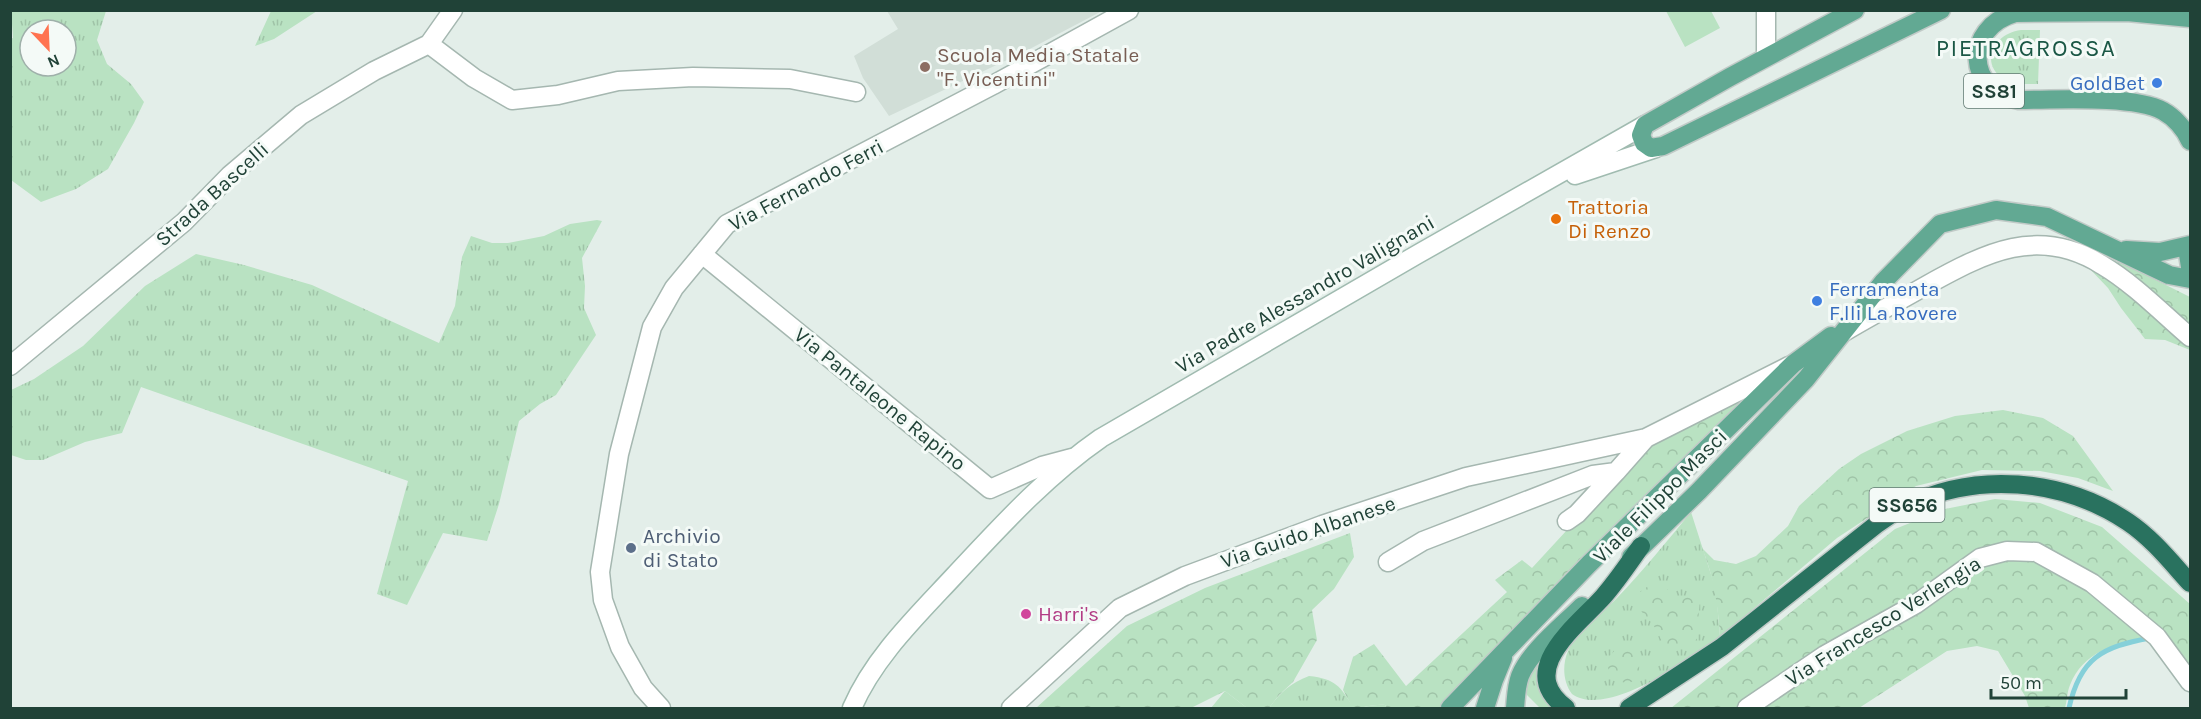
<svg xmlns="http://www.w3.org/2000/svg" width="2201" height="719" viewBox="0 0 2201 719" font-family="Karla,sans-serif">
	<defs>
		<pattern id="grass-tufts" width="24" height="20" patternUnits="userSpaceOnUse" patternTransform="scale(1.5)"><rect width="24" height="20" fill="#b9e2c2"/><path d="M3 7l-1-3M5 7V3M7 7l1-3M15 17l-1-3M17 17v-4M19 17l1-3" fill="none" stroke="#9fc3a7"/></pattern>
		<pattern id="forest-crowns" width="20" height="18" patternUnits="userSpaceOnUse" patternTransform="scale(1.5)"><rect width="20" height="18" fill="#b9e2c2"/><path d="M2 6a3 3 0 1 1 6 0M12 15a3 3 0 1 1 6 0" fill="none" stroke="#9fc3a7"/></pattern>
	</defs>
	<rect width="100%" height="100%" fill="#e3eee9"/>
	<path fill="#d1ded7" d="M887 11H1102L1024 52 889 116 863 78 854 56 898 29Z"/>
	<path fill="url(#grass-tufts)" fill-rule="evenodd" d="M11 10 106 11 97 40 107 64 131 84 144 102 134 123 108 169 76 189 41 202 11 180 10 39 13 38ZM30 30H66V66H30Z
		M271 11V10L317 11 274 39 255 46Z
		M2021 30H2040L2038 84C2027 84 2014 85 2005 80 1978 64 1994 33 2021 30Z
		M597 220 602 221 582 258 585 286 584 308 596 335 556 395 540 404 519 421 499 504 487 541 443 533 407 605 377 594 408 481 141 387 122 433 85 442 43 460H26L11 455V390L34 379 83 346 145 286 196 254 244 265 312 285 439 343 455 306 462 257 471 236 492 243H508L544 236 570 224Z
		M1691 512 1716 590 1720 637C1690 659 1607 719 1572 694 1563 682 1562 665 1568 651 1578 629 1600 615 1617 598 1643 571 1667 541 1691 512Z
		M1540 658C1537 676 1542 692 1550 708H1540L1527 695V680Z
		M1309 676C1336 679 1340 686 1354 708 1365 708 1373 704 1385 705L1387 708H1269C1280 693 1290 683 1309 676Z"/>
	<path fill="url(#forest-crowns)" d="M2081 249 2124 264 2190 297V350L2165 340 2145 339 2121 308 2108 288 2087 266Z
		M1734 401 1740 404 1442 708H1387L1385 705C1373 704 1365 708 1353 708L1343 690 1353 657 1374 644 1406 686 1507 592 1495 580 1522 560 1532 568 1649 441Z
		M2003 410 2043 418 2073 436 2113 491 2078 478 2040 471 1982 470 1916 486 1837 538 1720 637C1718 605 1714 577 1702 548L1714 560 1736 564 1756 556 1788 526 1799 506 1839 469 1861 454 1907 431 1955 416Z
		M1995 499 2040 503 2102 527 2190 604V689L2147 638C2115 643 2083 652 2070 685 2067 692 2067 701 2065 708H2029L2025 696 1998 651 1977 646 1947 651 1859 708H1671L1895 529 1945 509Z
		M1350 533 1354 557 1334 589 1312 610 1317 640 1293 682 1279 695 1269 708H1247L1225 691 1191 708H1036L1127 626 1205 588Z
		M1656 580 1673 594 1676 602 1695 591 1700 598 1698 624V637L1692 645 1676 649 1663 644C1660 637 1656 628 1651 622 1642 610 1635 611 1639 593Z
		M1628 648 1637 653C1642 673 1640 689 1615 680L1608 668V658L1616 649Z"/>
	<path fill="#b9e2c2" d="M1666 11H1711L1720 28 1685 47Z
		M1225 691 1247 708H1211Z"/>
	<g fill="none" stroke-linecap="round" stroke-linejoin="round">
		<path stroke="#85d0d9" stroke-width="5" d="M2069 708C2080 658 2102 647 2150 638"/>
		<defs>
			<path id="street" d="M1766 10V57
				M429 44 474 78 512 100 558 95 618 81 693 77 790 79 856 92
				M702 254 990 489 1042 466 1072 458
				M1844 332C1871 316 1899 301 1927 285 1985 253 2038 225 2102 265 2134 284 2162 313 2190 337
				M10 366 184 222 230 175 301 115 374 71 429 44 453 10
				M1567 521 1577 514 1616 472
				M1388 562 1423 541 1593 475 1616 472 1646 438
				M661 708 643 688 620 647 603 600 600 572 619 454 652 327 674 288 727 224 993 85 1129 10
				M1011 708 1120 608 1185 576 1322 525 1466 477 1646 438 1789 366
				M1747 708 1825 655 1916 604 1980 558 2007 551 2036 552 2092 583 2157 637 2190 682"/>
			<path id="secondary" d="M1575 175 1656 148
				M852 708C874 657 917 616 955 575 1000 527 1046 476 1101 438L1418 254 1645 125"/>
			<path id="primary" d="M1855 10 1730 77 1645 125 1641 135 1644 143 1651 148 1663 146 1941 10
				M2190 18 2127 12 2015 13C1963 28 1966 92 2019 100 2055 100 2133 95 2163 111 2174 117 2185 129 2190 141
				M2190 247 2188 254 2190 267
				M2126 250 2160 252 2190 245
				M1631 557 1699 491 1806 379 1883 282 1940 224 1996 210 2047 217 2169 275 2190 279
				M1450 708 1589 564 1793 364 1831 336
				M1485 708 1494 680 1503 658
				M1515 708C1516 698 1516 687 1520 676 1530 651 1562 626 1582 606"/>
			<path id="highway" d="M1566 708C1515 670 1577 626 1603 597 1617 581 1629 563 1641 546
				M1629 708 1722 647 1877 524C1886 518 1895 511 1904 507 1975 471 2062 478 2128 522 2152 538 2171 562 2190 583"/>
		</defs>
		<use href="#street" stroke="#a5b7b0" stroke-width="21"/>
		<use href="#secondary" stroke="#a0bbb0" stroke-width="21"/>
		<use href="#primary" stroke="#c1cac7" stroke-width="21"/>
		<use href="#highway" stroke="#c1cac7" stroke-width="21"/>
		<use href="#street" stroke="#fff" stroke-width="18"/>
		<use href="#secondary" stroke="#fff" stroke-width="18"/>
		<use href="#primary" stroke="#62a993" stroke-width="18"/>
		<use href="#highway" stroke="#29725f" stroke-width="18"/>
	</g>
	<circle fill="#8d6e63" stroke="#f4faf7" stroke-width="2" cx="925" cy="67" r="6"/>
	<g fill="#3f7fe0" stroke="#f4faf7" stroke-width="2">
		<circle cx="2157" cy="83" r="6"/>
		<circle cx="1817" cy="301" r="6"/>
	</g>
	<circle fill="#e8710a" stroke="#f4faf7" stroke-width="2" cx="1556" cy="219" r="6"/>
	<circle fill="#5c6f8a" stroke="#f4faf7" stroke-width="2" cx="631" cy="548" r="6"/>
	<circle fill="#d1479c" stroke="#f4faf7" stroke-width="2" cx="1026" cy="614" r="6"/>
	<g text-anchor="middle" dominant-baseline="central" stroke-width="6" stroke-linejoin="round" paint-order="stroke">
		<g fill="#f4faf7" stroke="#607971" stroke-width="1.5">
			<rect x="1964" y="74" width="60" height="34" rx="4.5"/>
			<rect x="1869.5" y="488" width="75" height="34" rx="4.5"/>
		</g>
		<g font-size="20" font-weight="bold" fill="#204237">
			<text x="1994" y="91">SS81</text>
			<text x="1907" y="505">SS656</text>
		</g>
		<g font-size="21" fill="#785e54" stroke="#f4faf7" text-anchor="start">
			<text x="937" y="55">Scuola Media Statale<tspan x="937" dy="24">"F. Vicentini"</tspan></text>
		</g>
		<g font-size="21" fill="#366cbe" stroke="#f4faf7" text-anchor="end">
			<text x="2145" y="83">GoldBet</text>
			<text x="1829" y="289" text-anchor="start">Ferramenta<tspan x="1829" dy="24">F.lli La Rovere</tspan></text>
		</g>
		<g font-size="21" fill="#204237" stroke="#f4faf7">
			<text transform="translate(806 185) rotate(-28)">Via Fernando Ferri</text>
			<text transform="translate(212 194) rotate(-42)">Strada Bascelli</text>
			<text transform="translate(1305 294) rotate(-30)">Via Padre Alessandro Valignani</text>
			<text transform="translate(880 399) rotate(39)">Via Pantaleone Rapino</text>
			<text transform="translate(1660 496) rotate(-45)">Viale Filippo Masci</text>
			<text transform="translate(1308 532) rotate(-19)">Via Guido Albanese</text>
			<text transform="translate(1883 621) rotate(-32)">Via Francesco Verlengia</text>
		</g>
		<g font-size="21" fill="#c56008" stroke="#f4faf7" text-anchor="start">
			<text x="1568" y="207">Trattoria<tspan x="1568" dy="24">Di Renzo</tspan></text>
		</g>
		<g font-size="21" fill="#4e5e75" stroke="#f4faf7" text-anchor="start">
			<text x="643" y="536">Archivio<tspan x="643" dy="24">di Stato</tspan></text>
		</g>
		<g font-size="21" fill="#b23c85" stroke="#f4faf7" text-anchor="start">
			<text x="1038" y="614">Harri's</text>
		</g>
		<g font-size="24" letter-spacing="1.5" fill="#1a5745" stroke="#f4faf7">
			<text x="2026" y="48">PIETRAGROSSA</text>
		</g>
	</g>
	<rect width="2201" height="719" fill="none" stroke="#204237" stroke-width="24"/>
	<g transform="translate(48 48) rotate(157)"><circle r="28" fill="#f4faf7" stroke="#9fb0aa" stroke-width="1.5"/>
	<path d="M0-4.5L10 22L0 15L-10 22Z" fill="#ff7350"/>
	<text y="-9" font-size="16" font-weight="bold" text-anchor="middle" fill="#204237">N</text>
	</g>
	<path d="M1991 689v9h135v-9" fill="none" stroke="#204237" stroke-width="3"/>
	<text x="2000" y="689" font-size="18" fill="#204237" stroke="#f4faf7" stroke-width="4.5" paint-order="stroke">50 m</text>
</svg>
